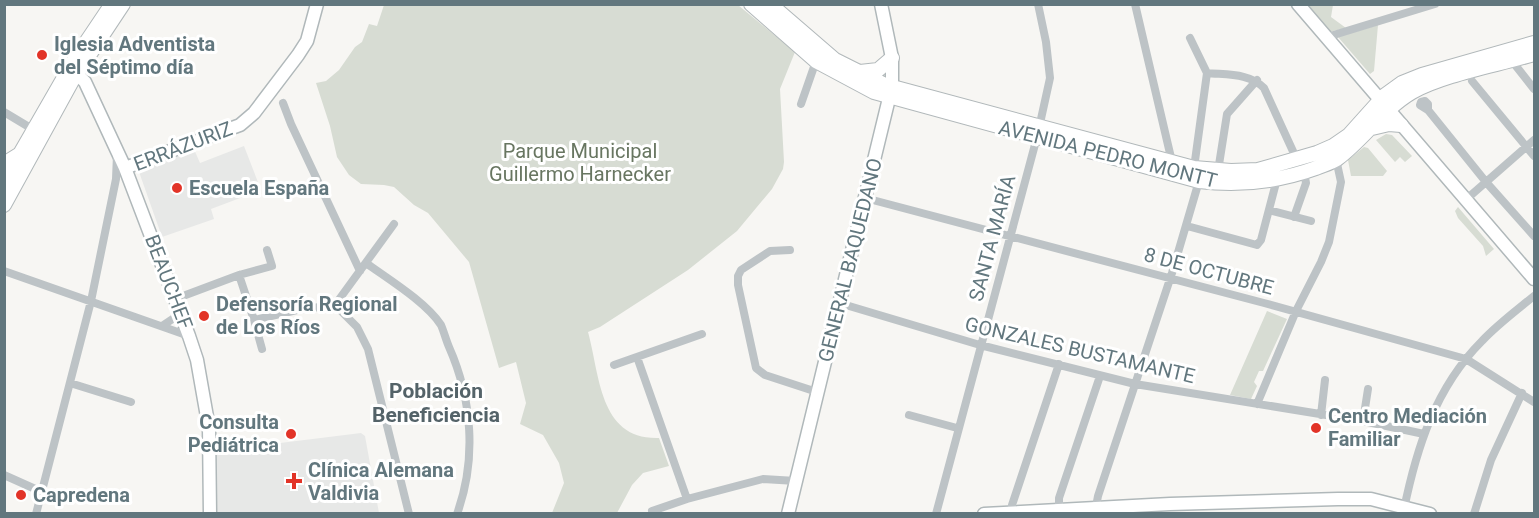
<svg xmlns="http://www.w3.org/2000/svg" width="1539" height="518" viewBox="0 0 1539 518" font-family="Roboto,sans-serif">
	<rect width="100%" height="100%" fill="#f7f6f3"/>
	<path fill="#e7e8e7" d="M244 146 261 190 211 209 214 219 162 237 138 169 193 147 200 163Z
		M361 433 365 436 379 513H217L215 451Z"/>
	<path fill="#d7dcd3" d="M384 5H738L795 52 780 89 784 162 783 169 772 189 737 231 688 270 600 327 588 332C600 375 599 440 659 438L669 466 643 473 632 485 617 513H552L564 483 559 463 543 435 520 424 526 403 516 362 499 368 469 262 428 213 414 205 394 187 384 185 361 184 349 175 337 157 330 126 316 83 326 81 339 70 355 47 362 42 369 24 377 26Z
		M1308 5H1333L1331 17 1346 28 1329 32Z
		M1378 25 1374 71 1370 74 1338 37Z
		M1386 134 1392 135 1412 156 1405 162 1400 157 1395 162 1376 140Z
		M1364 147 1368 148 1387 171 1383 176H1351L1348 160Z
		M1458 207 1494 249 1486 256 1483 246 1458 218 1455 211Z
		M1267 311 1287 319 1263 371H1259L1254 382 1257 386 1251 399 1230 395Z"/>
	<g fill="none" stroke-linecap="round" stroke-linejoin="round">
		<defs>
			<path id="secondary" d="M1298 4 1534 279
				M70 71 77 74 85 82 125 168 189 336 197 360 209 428 210 514
				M125 168 240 125 254 113 298 55 307 41 317 4
				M4 183 20 154
				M788 514 892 86V58L881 4
				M984 514 1170 504 1338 499H1371L1430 514"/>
			<path id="primary" d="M751 4 816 61 874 92 1199 181C1240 186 1277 182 1316 168 1323 165 1331 163 1337 159 1364 139 1383 109 1412 92 1444 74 1498 65 1534 54
				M770 4 835 60 885 85 1194 168 1231 171 1258 170 1317 153 1333 146 1349 135 1384 96 1402 83 1422 75 1534 43
				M860 72 878 70 892 58
				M1372 128 1389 124 1401 125
				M4 164 20 154 73 62 112 4
				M4 205 72 81 123 4"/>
		</defs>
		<use href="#secondary" stroke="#b0b8ba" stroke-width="15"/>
		<use href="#primary" stroke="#b1b8ba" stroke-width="16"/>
		<path stroke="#bdc3c6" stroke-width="8" d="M1135 4 1172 162
			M1327 37 1435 4
			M1190 38 1207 73
			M1512 61 1534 89
			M1472 81 1534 156
			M283 103 291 124 360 271
			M801 104 816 61
			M1428 110V104L1425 101 1421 102 1420 105 1428 110 1486 182 1534 236
			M4 112 34 130
			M1194 168 1207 73C1227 75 1250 73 1264 88L1297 160
			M1218 171 1227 114 1257 80
			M1470 196 1534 140
			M865 198 1264 303 1466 359 1534 402
			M1269 210 1311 221
			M1294 217 1306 183 1304 172
			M1187 226 1257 245 1261 240 1277 179
			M790 250 770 251 741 270 738 276V285L756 368 765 375 817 392
			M366 263C388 279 426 302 441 325 444 332 446 340 449 347 472 399 477 459 457 514
			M4 271 189 336
			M239 275 272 266 267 250
			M175 299 239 275 254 320 297 310 335 305 357 327 368 349 409 514
			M839 303 980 345 1135 384 1363 421 1424 434
			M335 305 394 224
			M254 320 262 349
			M162 326 174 318 179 311
			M637 357 687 499 652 511
			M614 365 702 334
			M70 383 131 402
			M1257 404 1296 311 1321 262 1329 242 1341 182 1336 159
			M909 415 957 428
			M1321 415 1325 380
			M1363 421 1368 389
			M4 475 42 492
			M687 499 763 479 796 481
			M1059 509V498L1100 376
			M1012 511V505L1059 364
			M1095 512 1098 496 1172 273 1199 181
			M36 514 91 301 116 179 117 155
			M936 514 1037 137 1050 78 1046 42 1038 4
			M1403 514C1416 449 1435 388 1482 341 1498 324 1517 310 1534 296
			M1474 514 1491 460 1522 393"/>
		<use href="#secondary" stroke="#fff" stroke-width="12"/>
		<use href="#primary" stroke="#fff" stroke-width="14"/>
	</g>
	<g fill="#e23428" stroke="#fff" stroke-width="2">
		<circle cx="42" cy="55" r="6"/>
		<circle cx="177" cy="188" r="6"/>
		<circle cx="204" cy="316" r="6"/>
		<circle cx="1316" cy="428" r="6"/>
		<circle cx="291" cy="434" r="6"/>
		<path d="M291 472h6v6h6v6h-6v6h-6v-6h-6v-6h6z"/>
		<circle cx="21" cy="495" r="6"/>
	</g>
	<g text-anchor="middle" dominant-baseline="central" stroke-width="6" stroke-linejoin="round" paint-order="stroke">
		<g font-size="20" font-weight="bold" fill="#62777e" stroke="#fff" text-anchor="start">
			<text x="54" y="44">Iglesia Adventista<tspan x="54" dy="23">del Séptimo día</tspan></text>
			<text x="189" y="188">Escuela España</text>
			<text x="216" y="304">Defensoría Regional<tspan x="216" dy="23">de Los Ríos</tspan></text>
			<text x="1328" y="416">Centro Mediación<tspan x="1328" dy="23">Familiar</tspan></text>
			<text x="279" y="422" text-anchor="end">Consulta<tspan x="279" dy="23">Pediátrica</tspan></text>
			<text x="308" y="470">Clínica Alemana<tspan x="308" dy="23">Valdivia</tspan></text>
			<text x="33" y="495">Capredena</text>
		</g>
		<g font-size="20" fill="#62777e" stroke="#fff">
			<text transform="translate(183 146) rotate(-21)">ERRÁZURIZ</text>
			<text transform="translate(1108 154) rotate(14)">AVENIDA PEDRO MONTT</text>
			<text transform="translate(992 238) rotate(-75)">SANTA MARÍA</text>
			<text transform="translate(850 260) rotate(-76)">GENERAL BAQUEDANO</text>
			<text transform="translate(1209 271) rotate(15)">8 DE OCTUBRE</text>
			<text transform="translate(169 282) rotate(69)">BEAUCHEF</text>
			<text transform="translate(1080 350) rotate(13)">GONZALES BUSTAMANTE</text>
		</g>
		<g font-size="20" fill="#687661" stroke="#fff">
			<text x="580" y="151">Parque Municipal<tspan x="580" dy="23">Guillermo Harnecker</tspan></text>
		</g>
		<g font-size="21" font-weight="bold" fill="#546369" stroke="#fff">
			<text x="436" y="391">Población<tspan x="436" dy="24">Beneficiencia</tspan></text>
		</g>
	</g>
	<rect width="1539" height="518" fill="none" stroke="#62777e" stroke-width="12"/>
</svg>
